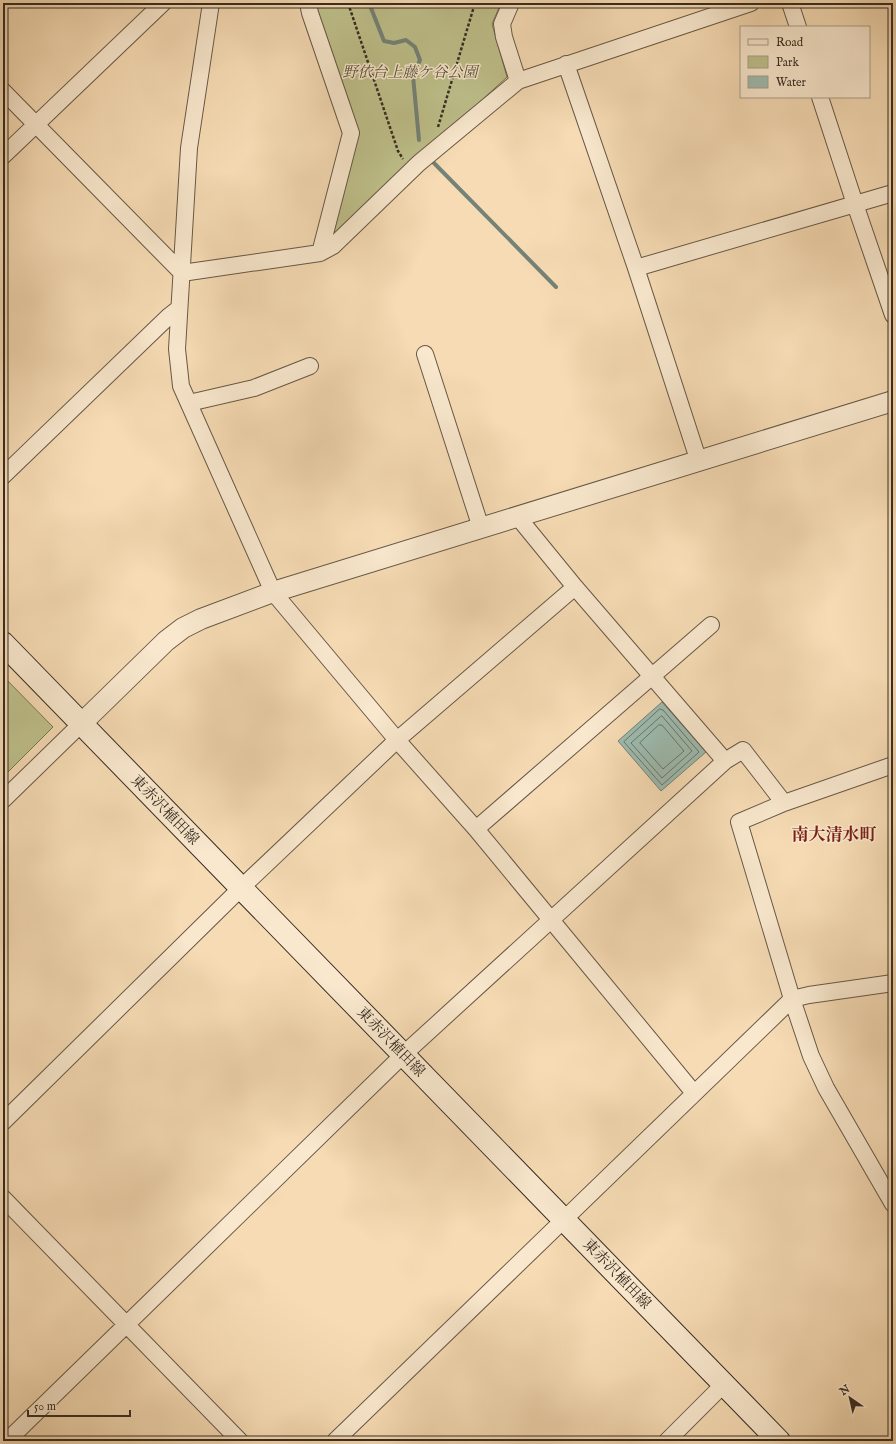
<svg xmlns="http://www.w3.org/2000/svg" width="896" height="1444" viewBox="0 0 896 1444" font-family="'IM FELL English','Noto Serif JP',serif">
	<rect width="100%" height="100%" fill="#f6dbb4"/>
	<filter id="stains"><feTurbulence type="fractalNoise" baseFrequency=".005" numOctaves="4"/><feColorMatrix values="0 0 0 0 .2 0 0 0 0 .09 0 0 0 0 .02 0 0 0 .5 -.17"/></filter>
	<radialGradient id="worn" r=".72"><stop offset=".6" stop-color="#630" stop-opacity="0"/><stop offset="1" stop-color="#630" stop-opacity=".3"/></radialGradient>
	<path fill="#bec08b" stroke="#7a7656" d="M316 3H501L492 24 507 77 327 242 357 129 318 15Z
		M3 676 53 727 3 777Z"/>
	<path fill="#9dbbaf" stroke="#748277" d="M662 702 706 752 661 791 618 741Z"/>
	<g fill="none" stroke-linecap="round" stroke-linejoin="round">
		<path stroke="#6a7468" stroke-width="1" d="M660 709 663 710 699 752 662 785 624 742Z
			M662 716 692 751 662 778 631 743 660 717Z
			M659 725H662L684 751 663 769 640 743Z"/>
		<path stroke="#748277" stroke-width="4" d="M369 3 384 41 394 43 406 40 415 47 420 60 413 76 419 140
			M432 161 556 287"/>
		<defs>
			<path id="minor" d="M211 3 189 148 177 349 181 386 273 592 397 740 476 829 694 1093
				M308 3 310 13 351 133 320 253
				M511 3 502 24 504 37 518 81
				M790 3 798 27
				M566 64 636 268 699 462
				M3 91 182 273 320 253 333 246 419 163 518 81 751 3
				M820 97 855 204 893 315
				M3 156 163 3
				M636 268 893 193
				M425 354 481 528
				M189 403 254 388 310 366
				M3 476 169 316 178 309
				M725 761 743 750 784 803
				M893 765 784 803 739 822 792 999 811 1056 826 1088 893 1204
				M3 800 81 724
				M476 829 711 625
				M3 1122 241 888 397 740 575 587
				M3 1198 240 1441
				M7 1441 404 1054 725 761 575 587 517 516
				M335 1441 792 999 809 995 893 983
				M667 1441 724 1384"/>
			<path id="tertiary" d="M81 724 166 641 183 628 201 619 273 592 893 401"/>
			<path id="secondary" d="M3 643 779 1441"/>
		</defs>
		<use href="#minor" stroke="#675846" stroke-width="18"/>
		<use href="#tertiary" stroke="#675846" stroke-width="22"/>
		<use href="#secondary" stroke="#372c22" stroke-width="24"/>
		<path stroke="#372c22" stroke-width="2.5" stroke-dasharray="3 2" stroke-linecap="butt" d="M348 3 398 151 403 159
			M438 127 475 3"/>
		<use href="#minor" stroke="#f9e8ce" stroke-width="16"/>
		<use href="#tertiary" stroke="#f9e8ce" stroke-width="20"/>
		<use href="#secondary" stroke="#f9e8ce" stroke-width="22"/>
	</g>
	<g text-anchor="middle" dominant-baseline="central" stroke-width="3" stroke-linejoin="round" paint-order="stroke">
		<g font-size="15" font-style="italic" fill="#59513c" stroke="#f9e8ce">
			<text x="410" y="72">野依台上藤ケ谷公園</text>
		</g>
		<g font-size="15" fill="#372c22" stroke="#f9e8ce">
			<text transform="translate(165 810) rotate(46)">東赤沢植田線</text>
			<text transform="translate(391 1042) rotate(46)">東赤沢植田線</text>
			<text transform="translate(617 1274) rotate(46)">東赤沢植田線</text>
		</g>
		<g font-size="17" font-weight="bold" fill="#7a1f14" stroke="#f9e8ce">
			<text x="834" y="835">南大清水町</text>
		</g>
	</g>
	<rect width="896" height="1444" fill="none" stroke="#f6dbb4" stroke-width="16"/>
	<rect x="4" y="4" width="888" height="1436" fill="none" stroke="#372c22" stroke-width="2"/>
	<rect x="8" y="8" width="880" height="1428" fill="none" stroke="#372c22"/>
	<rect x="740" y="26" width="130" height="72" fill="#f9e8ce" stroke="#ab9d89"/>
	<rect x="748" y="39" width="20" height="6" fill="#f9e8ce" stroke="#ab9d89"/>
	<text x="776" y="46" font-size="12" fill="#372c22">Road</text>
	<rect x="748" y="56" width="20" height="12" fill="#bec08b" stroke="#ab9d89"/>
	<text x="776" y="66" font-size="12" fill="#372c22">Park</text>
	<rect x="748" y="76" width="20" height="12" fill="#9dbbaf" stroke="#ab9d89"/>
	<text x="776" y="86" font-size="12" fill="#372c22">Water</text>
	<g transform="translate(850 1398) rotate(326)" stroke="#f9e8ce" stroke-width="3" paint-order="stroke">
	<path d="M0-3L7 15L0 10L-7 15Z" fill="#372c22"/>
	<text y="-6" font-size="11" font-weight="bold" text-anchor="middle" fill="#372c22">N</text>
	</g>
	<path d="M28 1410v6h102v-6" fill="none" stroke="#372c22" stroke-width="2"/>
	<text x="34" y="1410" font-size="12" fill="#372c22" stroke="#f9e8ce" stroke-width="3" paint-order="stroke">50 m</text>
	<rect width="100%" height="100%" filter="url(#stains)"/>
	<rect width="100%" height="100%" fill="url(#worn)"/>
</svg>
